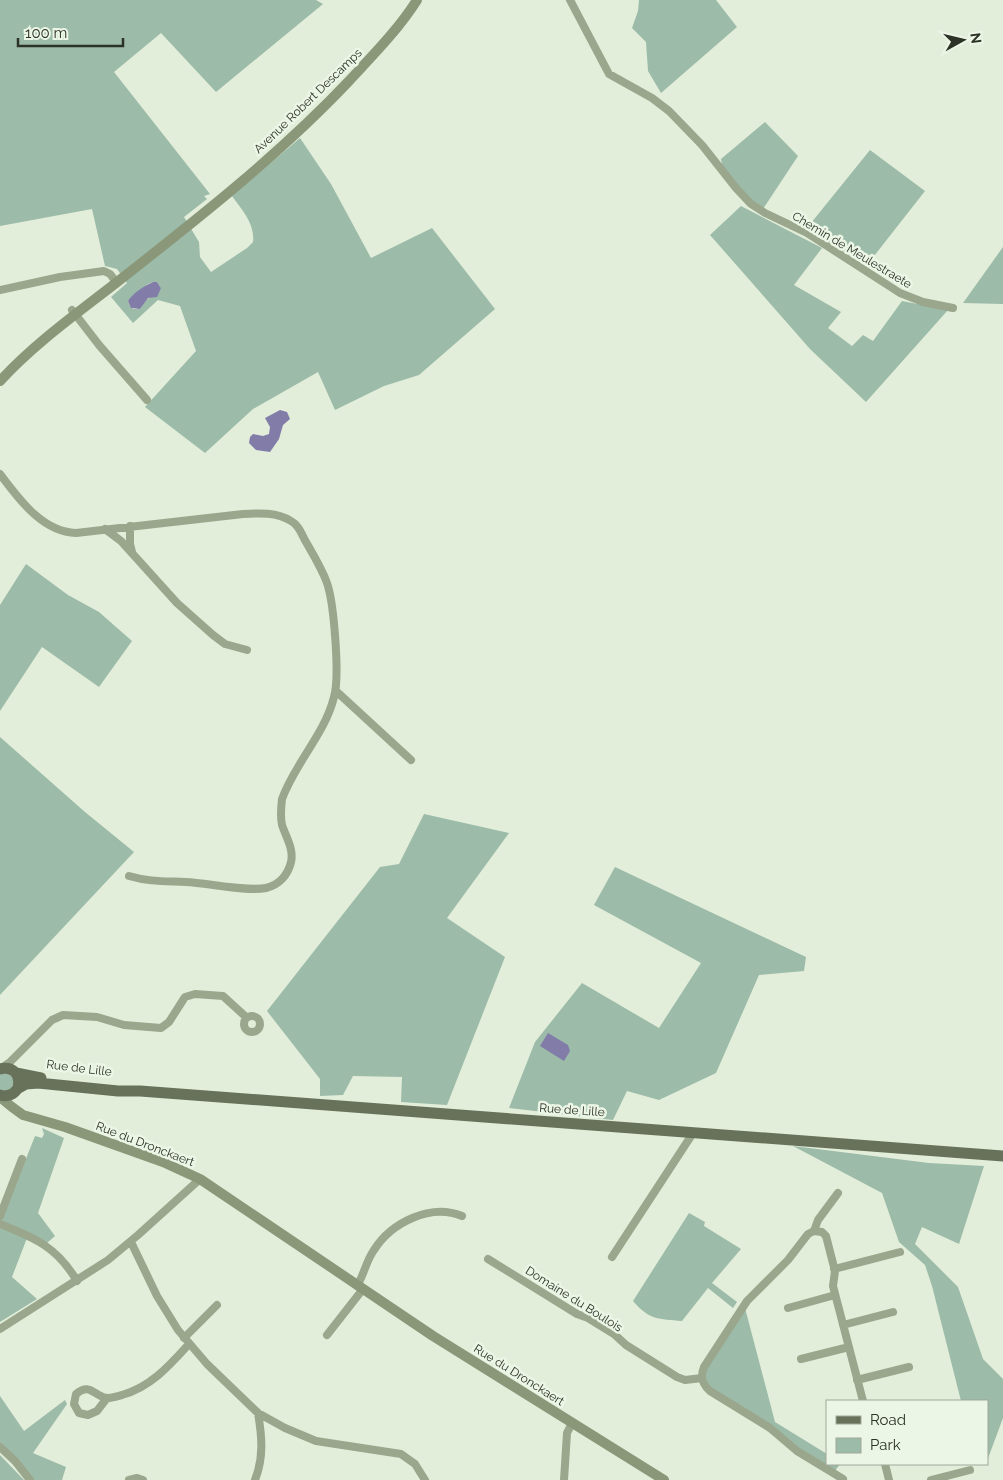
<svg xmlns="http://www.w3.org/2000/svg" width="1003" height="1480" viewBox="0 0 1003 1480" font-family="Raleway,sans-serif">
	<rect width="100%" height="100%" fill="#e2eeda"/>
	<path fill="#9cbba9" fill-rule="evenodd" d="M0 0H316L323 4 216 92 161 33 114 72 210 194 204 196 207 199 184 217 199 242 200 257 211 272 247 248 253 242C255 224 243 211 232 196L300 138 331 184 371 258 432 228 495 309 419 375 384 386 335 410 318 372 253 409 205 453 145 407 196 351 180 306 158 300 133 323 111 297 127 283 117 269 105 266 92 209 0 226ZM153 282H157L161 288 151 297 146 300 140 309H133L130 306 128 301 148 284Z
		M639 0H716L737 27 661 93 648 71 646 42 632 28 638 11Z
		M765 122 798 156 763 209 746 196 722 165 721 159Z
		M870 150 925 191 867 265 807 228Z
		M741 206 822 248 794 285 841 312 828 328 852 346 863 335 873 341 902 301 948 310 866 402 810 349 710 235Z
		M1003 247V304L963 303Z
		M26 564 68 595 99 612 132 641 99 687 42 647 0 711V605Z
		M0 737 85 812 134 852 0 995Z
		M424 814 509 833 447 918 505 957 447 1105 401 1102 402 1077 353 1076 343 1095 320 1096V1079L267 1011 380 867 399 864Z
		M615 867 806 957 804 971 759 975 716 1073 659 1100 627 1091 613 1120 509 1108 535 1042 582 983 659 1028 701 963 594 905Z
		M0 1074H9L14 1080 11 1090 0 1091Z
		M42 1128 64 1138 38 1213 55 1236 47 1243 1 1222 35 1136 42 1138 44 1134Z
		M793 1146 929 1163 984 1166 959 1244 922 1227 915 1244 958 1287 983 1359 1003 1379V1418L987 1461V1401H961L932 1286 925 1265 899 1242 882 1193Z
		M689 1213 705 1222 704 1226 741 1249 712 1283 737 1302 733 1308 708 1288 682 1321C659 1319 649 1320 633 1301Z
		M0 1228 27 1238 12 1277 37 1299 0 1322Z
		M745 1308 775 1422 827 1454V1464H840L835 1471 795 1446 709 1386 705 1379 706 1370Z
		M0 1396 24 1431 65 1400 67 1404 33 1453 66 1467 62 1480H33L0 1445Z
		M0 1455 24 1480H0Z"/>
	<path fill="#827ca8" d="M153 282H157L161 288 157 297 148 298 140 309 131 308 128 301C133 293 144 286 153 282Z
		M280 410 287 412 290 419 283 425 279 439 270 452 256 450 249 443 250 437 253 434 263 436 269 434 270 427 265 418Z
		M548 1033 568 1045 570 1051 564 1061 540 1046Z"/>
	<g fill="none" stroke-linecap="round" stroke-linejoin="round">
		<path stroke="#9aa78d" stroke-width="8" d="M570 0 609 74 652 98 669 111 702 145 736 188 751 204 765 213 807 233 900 293 923 302 953 308
			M0 290 60 277 104 271 110 274 117 283
			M72 310 99 345 147 400
			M0 474C19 499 42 532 76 533L243 514C259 513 277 512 291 521 299 525 302 535 306 542 314 556 322 569 327 583 334 603 340 677 334 697 325 734 295 763 282 799 281 808 280 816 282 825 286 837 294 849 291 862 288 875 279 885 266 888 247 892 207 883 186 882 166 881 149 882 129 876
			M130 526V544L132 552
			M105 529 121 541 177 603 213 635 225 644 247 650
			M336 691 411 760
			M244 1024a8 8 0 1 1 16 0a8 8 0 1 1-16 0Z
			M1 1068 9 1063 52 1020 63 1015 97 1017 124 1025 161 1028 169 1022 185 997 195 994 223 996 246 1017
			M0 1216 22 1159
			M0 1224C35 1238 57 1247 77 1281
			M814 1231 818 1220 838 1193
			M131 1242 157 1296 178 1330 207 1364 258 1413 285 1428 316 1441 401 1454 415 1464 425 1480
			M612 1257 693 1133
			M488 1259 577 1314 588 1318 614 1334 626 1345 677 1377 685 1380 702 1378
			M834 1269 900 1252
			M357 1286C364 1275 366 1261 374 1250 391 1223 430 1203 462 1216
			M788 1308 835 1295
			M843 1325 893 1312
			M0 1329 108 1260 138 1235 200 1179
			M327 1335 363 1289
			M184 1338 217 1305
			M801 1359 849 1347
			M857 1380 909 1367
			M107 1398 97 1411 88 1415 79 1413 74 1404 76 1394C90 1382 94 1396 107 1398 111 1398 118 1396 122 1395 151 1387 170 1365 189 1344
			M0 1447 15 1461 30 1480
			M885 1464 889 1480
			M843 1479 797 1451 770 1428 710 1391C702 1384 700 1377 704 1367L747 1301 788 1260 808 1234 814 1231 822 1232 826 1236 835 1271 833 1286 863 1401
			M129 1480 137 1478 143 1480
			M255 1480C264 1457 262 1437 258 1413
			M564 1480 567 1433 572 1423
			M931 1480 970 1470"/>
		<path stroke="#8a9879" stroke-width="10" d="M0 381C36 342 79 312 121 279 200 217 280 154 349 81 373 55 398 30 417 0
			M0 1097 12 1107 23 1115 65 1127 163 1162 200 1179 433 1336 664 1480"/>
		<path stroke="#68725a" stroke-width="11" d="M0 1069C25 1063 25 1101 0 1095
			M16 1073 41 1078
			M17 1089 26 1084 38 1083 118 1091H140L1003 1156"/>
	</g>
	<g text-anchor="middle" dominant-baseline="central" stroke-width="5" stroke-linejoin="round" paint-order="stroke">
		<g font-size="12" fill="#2d3227" stroke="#ecf6e6">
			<text transform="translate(308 101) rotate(-44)">Avenue Robert Descamps</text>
			<text transform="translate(852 250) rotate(31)">Chemin de Meulestraete</text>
			<text transform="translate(79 1068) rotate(7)">Rue de Lille</text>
			<text transform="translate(572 1110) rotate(4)">Rue de Lille</text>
			<text transform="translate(145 1144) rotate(21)">Rue du Dronckaert</text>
			<text transform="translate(574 1299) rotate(32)">Domaine du Boulois</text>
			<text transform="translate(519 1375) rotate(32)">Rue du Dronckaert</text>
		</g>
	</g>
	<rect x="826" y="1400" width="162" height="65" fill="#ecf6e6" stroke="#a0a89a"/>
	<rect x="836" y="1416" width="25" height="8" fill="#68725a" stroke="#a0a89a"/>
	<text x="870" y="1425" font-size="15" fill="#2d3227">Road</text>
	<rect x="836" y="1438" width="25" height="15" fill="#9cbba9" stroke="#a0a89a"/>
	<text x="870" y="1450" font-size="15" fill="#2d3227">Park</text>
	<g transform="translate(963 40) rotate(82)" stroke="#ecf6e6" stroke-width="4" paint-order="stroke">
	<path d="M0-4L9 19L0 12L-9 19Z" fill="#2d3227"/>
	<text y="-8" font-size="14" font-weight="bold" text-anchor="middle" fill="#2d3227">N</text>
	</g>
	<path d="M18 38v8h105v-8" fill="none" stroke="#2d3227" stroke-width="2.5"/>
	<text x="25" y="38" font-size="15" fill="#2d3227" stroke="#ecf6e6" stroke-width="4" paint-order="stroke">100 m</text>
</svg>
